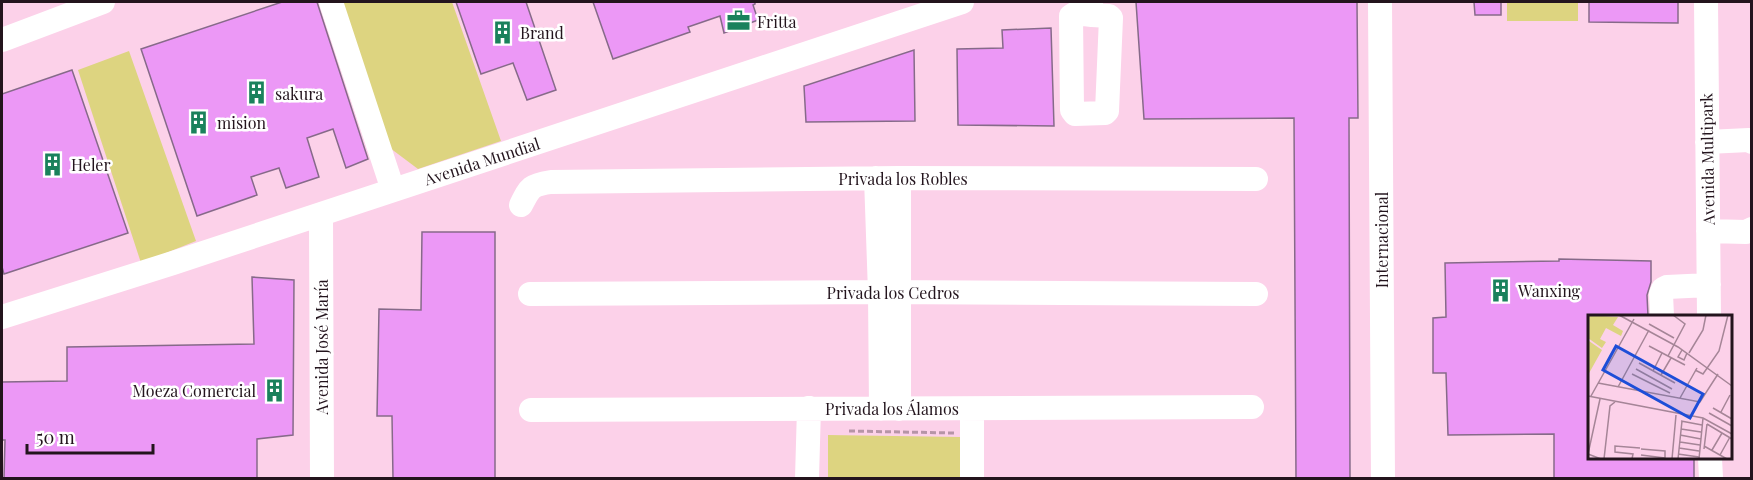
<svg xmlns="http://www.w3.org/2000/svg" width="1753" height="480" viewBox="0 0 1753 480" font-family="'Playfair Display',serif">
	<rect width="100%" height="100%" fill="#fcd1e9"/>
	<path fill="#ddd480" d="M338 2H452L501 141 418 169 390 148Z
		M1507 2H1578V21H1507Z
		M129 51 196 241 141 263 78 70Z
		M828 435 961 437 960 478H828Z"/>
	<path fill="#ec98f6" stroke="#866a89" stroke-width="1.5" d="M282 2H317L368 159 346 168 333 129 307 138 319 177 286 188 279 168 251 177 257 195 197 216 141 49Z
		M456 2H526L556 90 527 100 513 63 481 74Z
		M593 2H755V4L753 5 758 20 724 33 720 16 688 27 690 32 613 59Z
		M1136 2H1357L1358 118H1349L1350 478H1296L1294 118 1144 119Z
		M1474 2H1501V15H1475Z
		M1589 2H1678V23L1589 22Z
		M1051 28 1054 126 958 125 957 49 1003 48 1002 30Z
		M914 50 915 121 806 122 804 86Z
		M72 70 128 233 4 274 2 267V94Z
		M422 232H495V478H393L392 416H377L379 309 421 310Z
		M1559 259 1651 261V282L1647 295 1648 316H1590V458H1694V478H1554V434L1448 435 1446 373H1433V318L1446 317 1445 263 1559 261Z
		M252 277 294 280 293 435 257 439V478H4L5 440H2V382L67 381V347L254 344Z"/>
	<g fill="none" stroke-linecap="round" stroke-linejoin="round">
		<path stroke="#b694a7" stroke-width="3" stroke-dasharray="6 3" stroke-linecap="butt" d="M849 431 954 433"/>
		<path stroke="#fff" stroke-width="24" d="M331 2 393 190
			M1091 2 1092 15 1076 13 1071 16 1072 110 1075 114 1105 113 1107 111 1111 18 1109 16 1092 15
			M1380 2 1383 478
			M1706 2 1709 316
			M2 40 103 2
			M1707 142 1749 140 1752 142
			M876 178 880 292 881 409
			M899 178V409
			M521 205C530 187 531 185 551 182L899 178 1256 179
			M321 215 322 478
			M1708 231 1746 232 1752 229
			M530 294 880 292 1256 294
			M1662 316 1661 294 1663 289 1667 287 1709 285
			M2 317 173 263 962 2
			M972 409V478
			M531 410 1252 407
			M1710 458 1711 478
			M807 478 809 408"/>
	</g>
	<defs>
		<symbol id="office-bare" viewBox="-9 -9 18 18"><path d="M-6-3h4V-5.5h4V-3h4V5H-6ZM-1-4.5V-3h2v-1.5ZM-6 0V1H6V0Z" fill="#1a815c" stroke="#fff" stroke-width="2.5" paint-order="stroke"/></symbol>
		<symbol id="building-bare" viewBox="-9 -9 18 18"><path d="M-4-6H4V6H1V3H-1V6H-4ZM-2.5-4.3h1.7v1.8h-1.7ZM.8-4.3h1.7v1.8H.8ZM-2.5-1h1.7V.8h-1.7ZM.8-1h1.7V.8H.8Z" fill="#1a815c" stroke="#fff" stroke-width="2.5" paint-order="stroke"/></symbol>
	</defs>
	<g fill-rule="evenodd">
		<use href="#office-bare" x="722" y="4" width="33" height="33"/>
		<use href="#building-bare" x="486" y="16" width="33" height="33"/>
		<use href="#building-bare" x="240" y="76" width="33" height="33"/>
		<use href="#building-bare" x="182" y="106" width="33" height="33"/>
		<use href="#building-bare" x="36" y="148" width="33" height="33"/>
		<use href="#building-bare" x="1484" y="274" width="33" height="33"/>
		<use href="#building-bare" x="258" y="374" width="33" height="33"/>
	</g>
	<g text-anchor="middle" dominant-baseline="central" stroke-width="5" stroke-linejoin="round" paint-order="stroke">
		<g font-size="16" fill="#23141d" stroke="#fff" text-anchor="start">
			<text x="757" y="21">Fritta</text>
			<text x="520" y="32">Brand</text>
			<text x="275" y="93">sakura</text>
			<text x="217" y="122">mision</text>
			<text x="71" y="164">Heler</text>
			<text x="1518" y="290">Wanxing</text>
			<text x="256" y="390" text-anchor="end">Moeza Comercial</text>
		</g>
		<g font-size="16" fill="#23141d" stroke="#fff">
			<text transform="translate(1707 159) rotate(-91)">Avenida Multipark</text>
			<text transform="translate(482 161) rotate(-18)">Avenida Mundial</text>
			<text x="903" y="178">Privada los Robles</text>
			<text transform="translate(1381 240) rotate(-90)">Internacional</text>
			<text x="893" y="292">Privada los Cedros</text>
			<text transform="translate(321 347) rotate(-90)">Avenida José María</text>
			<text x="892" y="408">Privada los Álamos</text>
		</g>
	</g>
	<g transform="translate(1588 315)">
		<rect width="144" height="144" fill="#fcd1e9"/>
		<path d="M0 0 30 2 25 10 35 16 33 21 18 13 12 24 18 27 14 33 0 23ZM1 26 14 35 0 60V27Z" fill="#ddd480"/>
		<path fill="none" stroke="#a58597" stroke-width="1.5" d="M31 0 90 32 144 71M61 9 86 23M61 31 97 50M94 35 90 42 96 45 99 38M101 38 115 15 118 0M80 41 97 9 85 0M51 48 87 68M48 54 84 74M107 55 115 59 131 36 140 0M65 56 74 38M44 59 82 78M73 60 83 43M10 68 112 87 130 59M30 72 61 15M0 81 115 103 144 119M3 81 46 4M92 83 109 53M12 84 0 139 13 144M125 93 144 104M133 97 142 80M121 98 144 111M93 106 114 110M119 109 144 124M93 114 113 117M92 120 113 124M92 127 112 130M116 131 139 144M91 133 111 136M53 134 77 136V144M116 134 119 109M124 135 134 118M90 139 111 142M53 140 77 143M132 140 142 122M16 144 22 91 27 87M44 144 45 139 27 137V131L52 133M84 144 88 100M90 144 94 106M111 144 115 103"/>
		<path fill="#1d4ed8" fill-opacity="0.15" stroke="#1d4ed8" stroke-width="3" d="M28 31 115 79 102 103 15 55Z"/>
		<rect width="144" height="144" fill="none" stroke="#23141d" stroke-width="3"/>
	</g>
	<rect width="1753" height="480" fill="none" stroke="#23141d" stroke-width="6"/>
	<path d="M27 444v9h126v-9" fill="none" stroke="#23141d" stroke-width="3"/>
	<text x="36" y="444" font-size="18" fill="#23141d" stroke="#ffffff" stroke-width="4.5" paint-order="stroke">50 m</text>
</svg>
